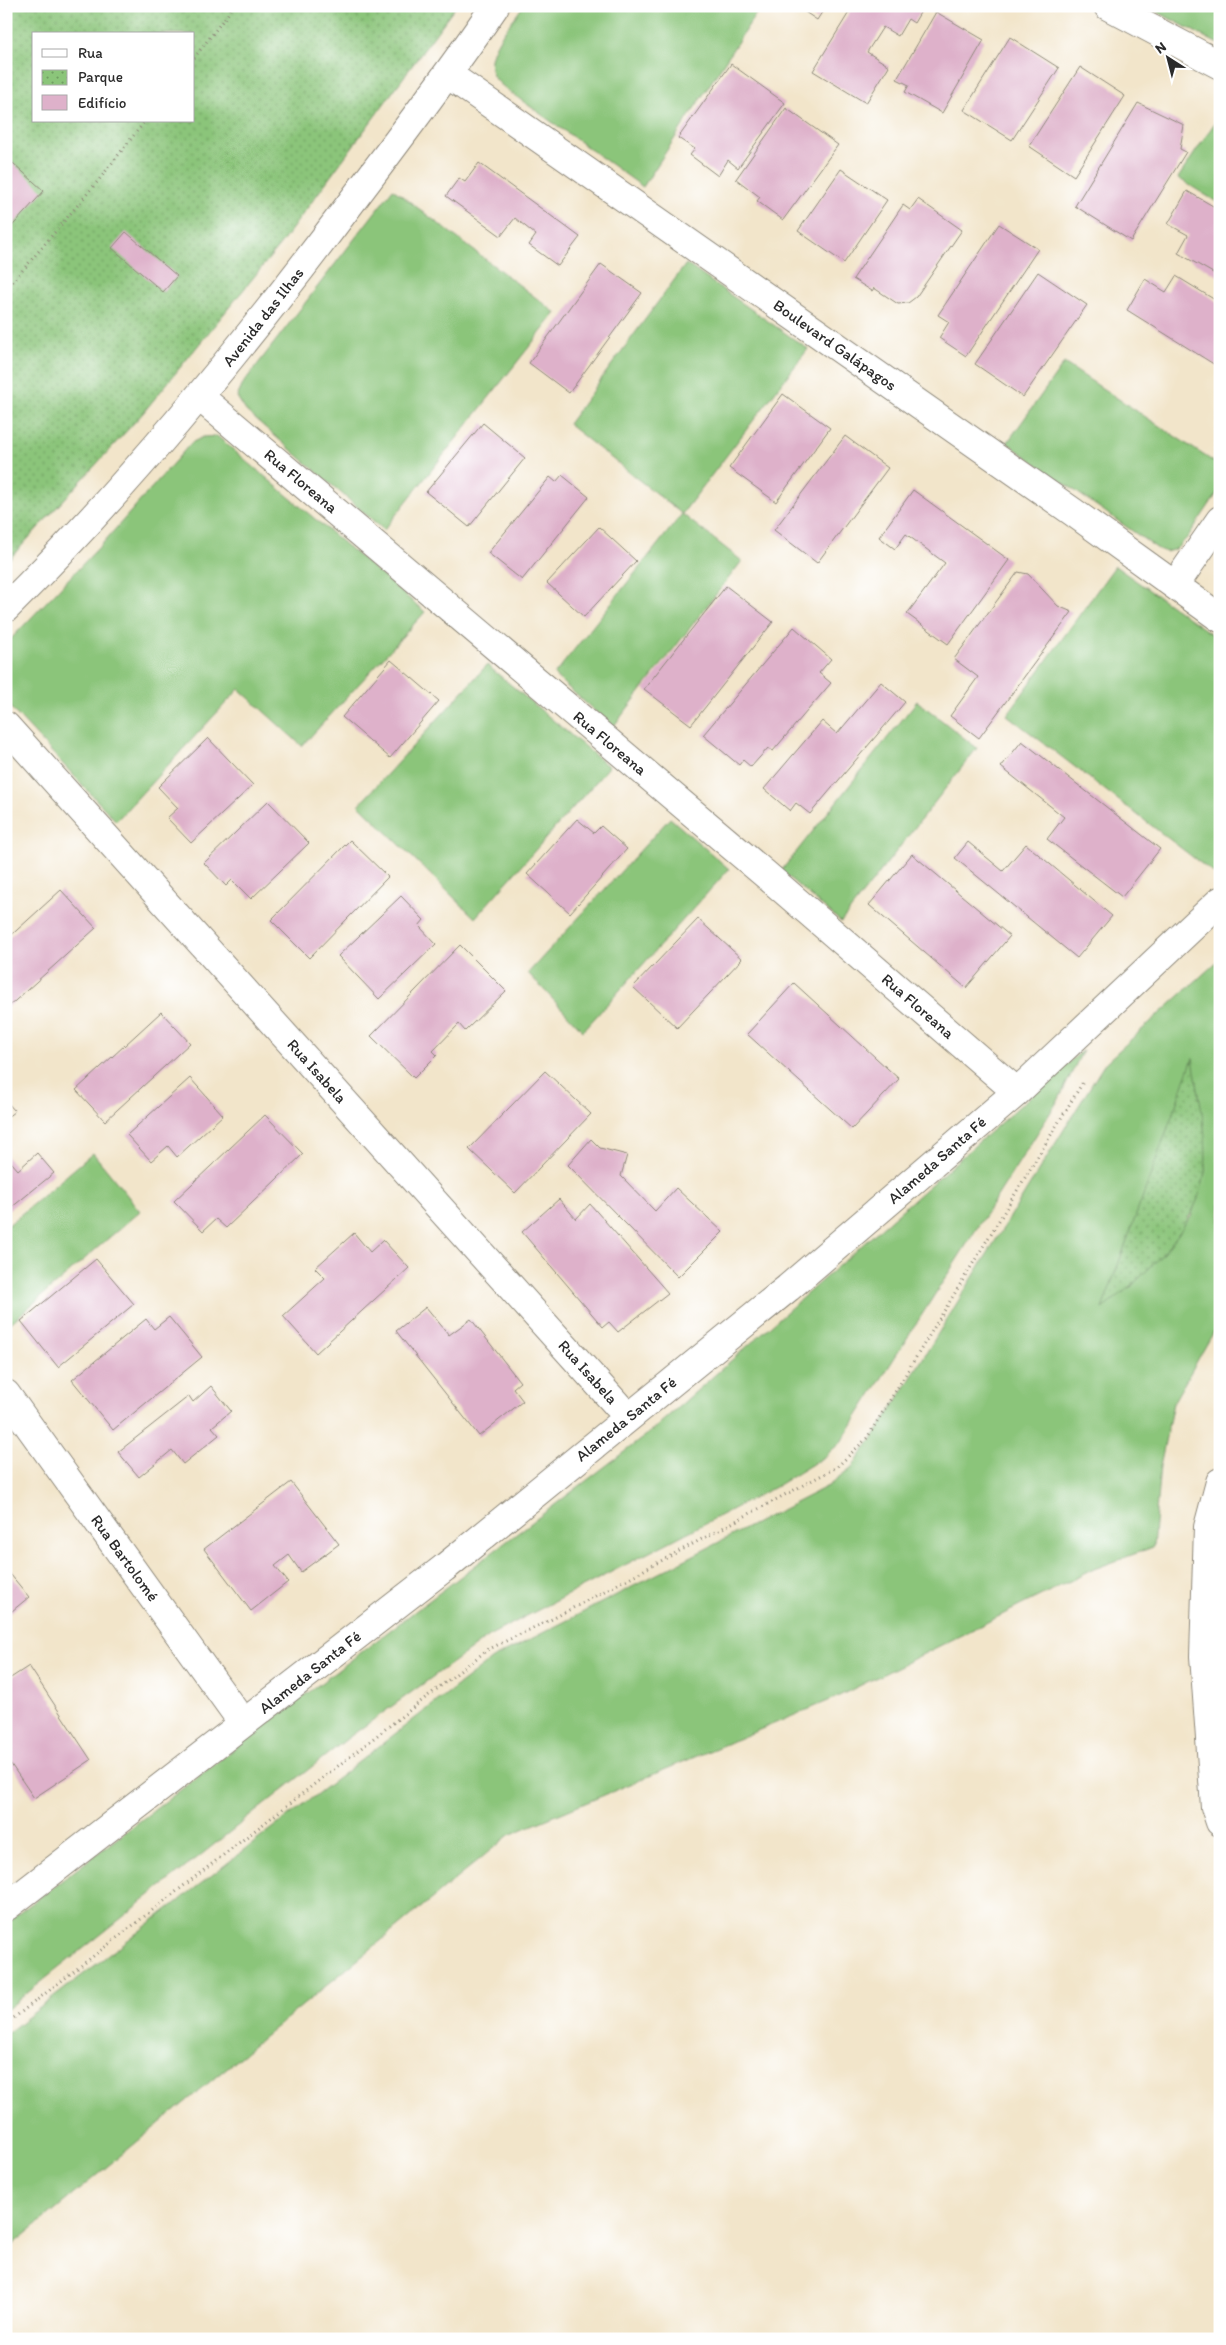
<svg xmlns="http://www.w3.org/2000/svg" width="1226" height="2345" viewBox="0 0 1226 2345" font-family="Itim,sans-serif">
	<defs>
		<pattern id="park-dots" width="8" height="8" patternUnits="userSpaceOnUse" patternTransform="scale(1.25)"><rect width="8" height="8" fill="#8bc57a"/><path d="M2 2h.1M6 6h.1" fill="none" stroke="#72a064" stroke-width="1.8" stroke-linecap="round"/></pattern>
	</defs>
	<rect width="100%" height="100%" fill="#fff"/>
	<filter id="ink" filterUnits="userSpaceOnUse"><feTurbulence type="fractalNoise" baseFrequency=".02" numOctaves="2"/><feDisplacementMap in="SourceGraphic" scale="10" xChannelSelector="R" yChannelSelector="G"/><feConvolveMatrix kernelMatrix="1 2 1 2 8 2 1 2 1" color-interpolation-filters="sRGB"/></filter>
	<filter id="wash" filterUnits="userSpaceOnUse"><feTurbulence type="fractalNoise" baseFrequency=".0096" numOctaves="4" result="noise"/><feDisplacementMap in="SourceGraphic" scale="20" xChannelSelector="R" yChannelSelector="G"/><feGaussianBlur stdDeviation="1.12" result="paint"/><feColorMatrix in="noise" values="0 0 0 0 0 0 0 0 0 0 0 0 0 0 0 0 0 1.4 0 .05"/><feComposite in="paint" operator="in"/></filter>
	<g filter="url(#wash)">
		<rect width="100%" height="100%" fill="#f2e5ca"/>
		<path fill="#8bc57a" stroke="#5b7852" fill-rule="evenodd" d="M523 6H761L643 187 507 90C503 86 496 81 493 76 482 53 511 24 523 6Z
			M1146 6H1220V45Z
			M1220 115V204L1178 178Z
			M393 189 556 313 384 530 246 411 237 397 244 382Z
			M686 264 808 349 682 514 742 561 613 727 554 675 682 514 568 424Z
			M1064 363 1220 466V489L1187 538 1176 549 1166 552 1158 549 1007 443Z
			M217 436 425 612 302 746 239 689 116 821 6 703V644L103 543 191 443 203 437Z
			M1115 566 1220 640V878L1007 715Z
			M487 665 609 767 475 918 359 805Z
			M917 701 977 748 841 922 781 871Z
			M670 818 729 869 583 1031 528 973Z
			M1220 959V1321L1173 1403 1160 1466 1153 1547 1094 1569 833 1699 509 1835 6 2250V2034L492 1659 828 1486 851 1469 883 1423 1105 1063ZM1204 1140 1205 1172 1191 1217 1130 1288Z
			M1083 1050 1059 1099 841 1442 824 1457 775 1487 492 1634 348 1738 6 2010V1923L649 1433Z
			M93 1153 140 1211 6 1327V1227Z"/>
		<path fill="url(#park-dots)" stroke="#5b7852" fill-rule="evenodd" d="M6 6H456L280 245 143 413 6 563ZM34 34H194V121H34Z
			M1193 1058C1198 1094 1209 1135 1205 1172 1198 1226 1144 1278 1102 1309Z"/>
		<g id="blocks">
			<path fill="#deb1ca" d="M796 6H826L817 20Z
				M853 6H924L914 23 908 19 898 36 883 27 867 52 889 66 866 103 813 71Z
				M936 12 984 40 942 113 905 92 909 85 897 79Z
				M1010 37 1059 68 1012 140 964 110Z
				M731 64 785 103 738 168 728 160 718 176 690 155 695 149 678 138Z
				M1080 67 1125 96 1074 176 1029 146Z
				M1138 103 1184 125 1180 149 1186 152 1131 241 1075 206Z
				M786 108 838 145 783 220 757 201 760 197 736 179Z
				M13 163 44 191 6 233V170Z
				M479 163 580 237 558 266 529 245 536 235 515 218 501 236 446 196 459 178 465 182Z
				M841 169 887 200 844 263 798 231Z
				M1187 191 1220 210V277L1178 253 1188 235 1168 224Z
				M918 199 962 230 916 297 908 303 898 304 874 288 872 291 853 279 903 205 910 210Z
				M999 224 1038 249 966 356 939 338 949 322 938 315Z
				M126 232 177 276 163 292 112 248Z
				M601 264 642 293 569 393 529 363Z
				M1038 272 1087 305 1023 397 975 364Z
				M1176 276 1220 303V368L1127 310 1145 279 1166 292Z
				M783 394 830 428 776 502 729 468Z
				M483 423 525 458 469 527 426 492Z
				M845 436 888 468 817 563 774 530Z
				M562 475 589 497 522 580 488 553 550 477 556 482Z
				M913 490 1009 560 948 644 907 614 945 563 906 534 895 549 879 537Z
				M599 527 636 561 584 617 547 583Z
				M1018 572 1028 574 1058 606 1072 612 979 738 950 716 978 677 954 659Z
				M726 586 773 622 691 725 644 689Z
				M794 627 831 659 819 673 831 683 773 751 768 748 751 767 743 760 739 765 703 735Z
				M391 660 439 701 390 758 342 717Z
				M881 682 905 702 810 814 796 803 790 811 764 789 822 721 837 734Z
				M208 738 253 785 191 843 167 818 178 808 158 787Z
				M1022 741 1160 849 1122 897 1047 839 1064 817 1001 767Z
				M268 801 309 843 251 899 232 880 226 886 204 863Z
				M577 819 594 833 601 826 627 849 570 913 527 874Z
				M350 840 388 877 309 958 271 920Z
				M968 842 1003 871 1026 844 1112 916 1077 958 955 858Z
				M912 854 1010 936 966 988 869 905Z
				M61 890 96 928 6 1009V940Z
				M401 896 424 920 419 926 436 944 379 999 338 956Z
				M698 919 742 959 677 1028 633 987Z
				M460 945 506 991 465 1031 459 1024 433 1051 437 1055 414 1078 371 1036Z
				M794 983 899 1079 852 1129 747 1034Z
				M161 1012 190 1043 105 1121 76 1090Z
				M545 1071 591 1114 515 1193 469 1149Z
				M190 1078 223 1115 177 1157 168 1146 151 1161 127 1135Z
				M6 1101 15 1111 6 1118Z
				M265 1115 303 1154 226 1228 216 1219 203 1231 174 1201Z
				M591 1139 600 1148 627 1155 621 1176 655 1211 676 1188 723 1232 678 1277 568 1165Z
				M37 1153 54 1173 6 1212V1156L18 1170Z
				M559 1199 576 1219 590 1204 668 1293 618 1332 609 1322 603 1327 522 1232Z
				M354 1233 370 1252 383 1240 409 1268 316 1353 283 1316 325 1278 315 1268Z
				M96 1259 134 1304 58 1367 21 1321Z
				M426 1307 449 1335 471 1319 520 1382 513 1388 523 1401 479 1436 396 1331Z
				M169 1317 202 1357 113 1430 72 1380 146 1319 154 1329Z
				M211 1386 231 1411 212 1427 219 1435 183 1464 172 1450 139 1477 118 1452 189 1396 193 1402Z
				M291 1482 339 1544 301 1572 289 1555 275 1566 288 1582 251 1611 204 1549Z
				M6 1569 29 1597 6 1616Z
				M29 1666 91 1760 34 1798 6 1757V1681Z"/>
		</g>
	</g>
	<g filter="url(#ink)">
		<use href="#blocks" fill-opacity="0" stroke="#8e887a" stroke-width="1"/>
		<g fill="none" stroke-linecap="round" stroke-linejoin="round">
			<defs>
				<path id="street" d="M1108 6 1220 65
					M449 75 1073 512 1220 618
					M200 397 765 874 1017 1092
					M1175 585 1220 520
					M6 608C132 483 244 346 350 204 399 139 449 74 495 6
					M6 726 628 1417
					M6 1394 243 1723
					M6 1907 444 1568 788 1288 1017 1092 1220 901"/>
				<path id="secondary" d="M1220 1482 1208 1527 1204 1656 1215 1807 1220 1822"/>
			</defs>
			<use href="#street" stroke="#8e887a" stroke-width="30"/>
			<use href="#secondary" stroke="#8e887a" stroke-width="30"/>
			<path stroke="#8e887a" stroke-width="3" stroke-dasharray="1 4" stroke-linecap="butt" d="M194 58 234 6
				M6 290 98 181 145 121
				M6 2024 487 1650 554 1618 837 1467 867 1438 1083 1082"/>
			<use href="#street" stroke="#fff" stroke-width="28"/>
			<use href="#secondary" stroke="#fff" stroke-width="28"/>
		</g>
	</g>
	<g text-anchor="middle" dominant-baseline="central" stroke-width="5" stroke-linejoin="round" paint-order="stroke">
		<g font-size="16" fill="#2b2b2b" stroke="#fff">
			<text transform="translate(263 317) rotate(-52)">Avenida das Ilhas</text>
			<text transform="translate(835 345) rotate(35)">Boulevard Galápagos</text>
			<text transform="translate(301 481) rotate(40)">Rua Floreana</text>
			<text transform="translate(610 743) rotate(40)">Rua Floreana</text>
			<text transform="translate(918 1006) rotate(41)">Rua Floreana</text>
			<text transform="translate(317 1071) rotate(48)">Rua Isabela</text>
			<text transform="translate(937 1160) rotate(-41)">Alameda Santa Fé</text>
			<text transform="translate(588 1372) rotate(48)">Rua Isabela</text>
			<text transform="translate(626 1419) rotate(-39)">Alameda Santa Fé</text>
			<text transform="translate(125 1558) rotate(54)">Rua Bartolomé</text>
			<text transform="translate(310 1672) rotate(-38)">Alameda Santa Fé</text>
		</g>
	</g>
	<rect width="1226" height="2345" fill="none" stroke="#fff" stroke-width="25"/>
	<rect x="32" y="32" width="162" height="90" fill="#ffffff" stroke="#aaaaaa"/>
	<rect x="42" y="49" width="25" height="8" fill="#ffffff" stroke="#aaaaaa"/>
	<text x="78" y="58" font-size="15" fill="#2b2b2b">Rua</text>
	<rect x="42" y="70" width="25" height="15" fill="url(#park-dots)" stroke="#aaaaaa"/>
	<text x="78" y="82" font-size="15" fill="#2b2b2b">Parque</text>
	<rect x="42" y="95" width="25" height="15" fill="#deb1ca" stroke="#aaaaaa"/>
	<text x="78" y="108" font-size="15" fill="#2b2b2b">Edifício</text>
	<g transform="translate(1168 58) rotate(324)" stroke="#ffffff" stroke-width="4" paint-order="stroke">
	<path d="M0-4L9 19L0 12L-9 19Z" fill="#2b2b2b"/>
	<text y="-8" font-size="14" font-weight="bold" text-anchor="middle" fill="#2b2b2b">N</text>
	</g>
</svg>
